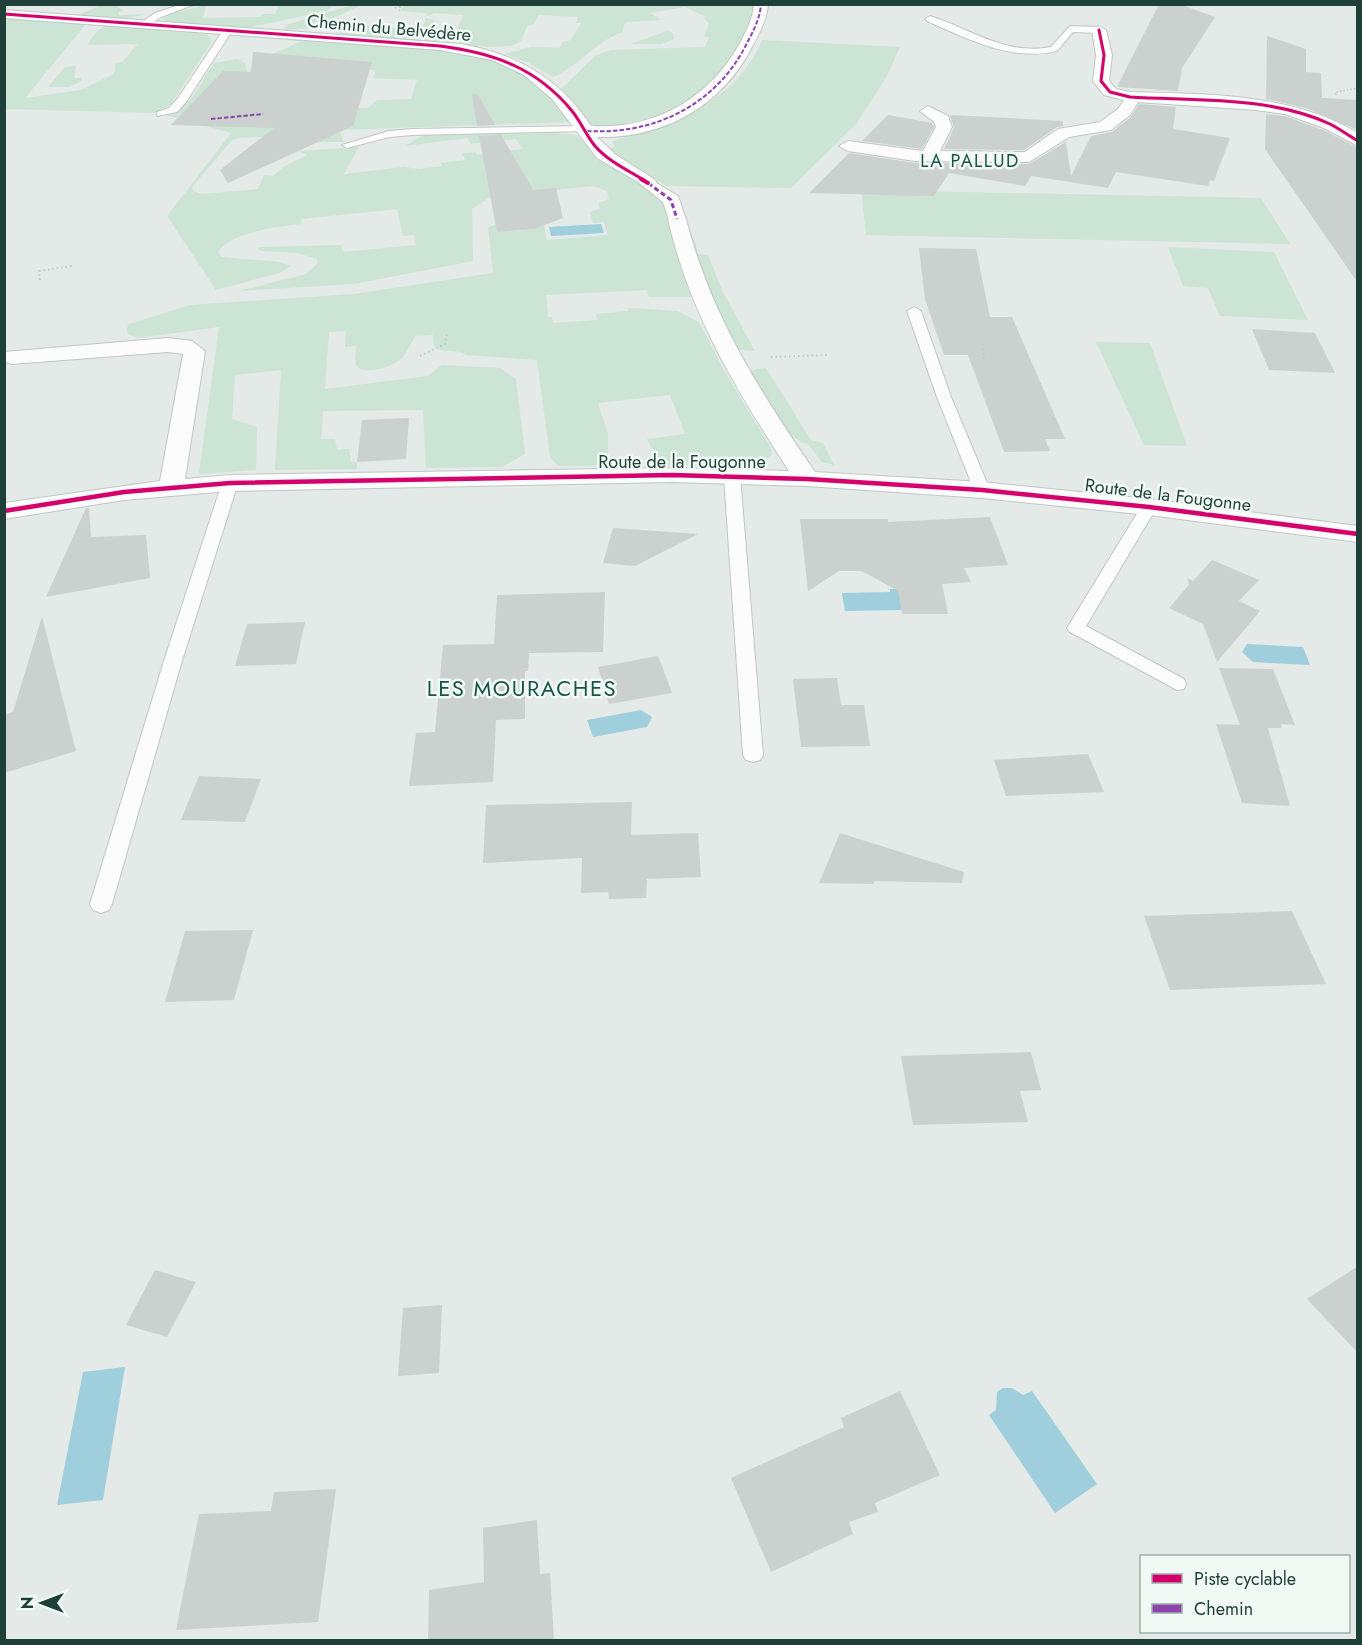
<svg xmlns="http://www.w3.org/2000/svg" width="1362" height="1645" viewBox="0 0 1362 1645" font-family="Jost,sans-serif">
	<rect width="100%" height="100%" fill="#e3eae7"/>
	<path fill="#cbe4d4" d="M93 4 121 5 117 6 124 11 119 12V15L145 14 127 19 78 15 99 6Z
		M356 4 754 5C749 47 712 90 675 109 662 116 646 119 631 122 617 125 604 130 590 124L561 89 595 56 611 50 705 47 709 37 704 36 709 24 704 18 706 17 685 7 650 13 661 20 628 22 624 24 623 32C596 41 579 66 553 77L529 63 504 54 532 47 559 48 563 42 571 40 581 23H576L578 17 539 15 533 25 527 26 521 41 511 46 488 47 342 35 334 31 383 22 381 29 399 27 409 31 423 27 426 18 435 20 433 28H458L463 15 435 13 426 16 427 13 401 11 403 6H359L315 27 320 28 284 30 286 25Z
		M206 5 203 18 260 17 262 14H275L279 5H334L326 11 238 30 167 23 163 19 173 13Z
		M5 17 87 23 25 98 81 90 112 75 115 71V63L122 62 138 44 87 45 97 31 106 25 207 34 212 41 171 104 155 113 5 109Z
		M667 31 673 33 674 39 661 44H630Z
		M240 36 460 51 500 60 539 84 571 122 339 130 344 142H320L304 134 238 138 232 140 192 187 193 191 202 194 258 189 264 175 273 176 283 167 307 155 298 151 359 147 344 174 404 167 419 169 442 166 441 163 465 160 462 153 475 152 478 155 523 149 516 139 471 144 467 138 405 146 423 135 555 133 577 135 597 155 663 200 692 297H649L647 290 546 295 548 317H552L553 323 597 320 596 314 628 311V308H633L677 311 699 322 723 369 770 446 772 454 760 465H660L647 439 685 434 670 395 598 403 608 434V458H631L635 465 558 466 550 457 537 360 467 355C456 348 444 354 434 346L433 335 415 336C411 343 406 355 400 360 392 366 364 377 356 365 354 360 356 352 356 346L345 347 346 331 329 332 325 389 420 377 428 376 442 365 500 368 516 379 525 454 502 467 426 468 423 410 323 411 321 439H335L337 450 349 449 351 462H357V469L275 470 281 370 235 375 232 419 257 427 256 470 199 474 219 327 138 338 128 334 127 328 129 324 190 305 354 294 493 273 488 227 495 225C510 234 528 231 544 225L547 240 608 235 604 222 593 223 590 212 600 209 599 203 609 199 607 191 593 186 534 192H498L472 209 473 261 354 284 239 291 306 274 318 263 317 259 297 253 262 251 258 249 260 247 341 245 343 252 416 245 414 235 403 236 397 209 302 219 301 224C280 226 230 232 218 252L222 257 279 262 291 266 279 273 216 290 167 216 231 133 165 115C192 107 199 86 214 63L237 59 245 63 247 70 245 76 354 108H368L377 100 411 99 417 80 373 78 376 70 259 60 302 41Z
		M762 40 900 47 887 76 856 124 791 188 666 186 606 149 615 147 612 141C673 124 736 103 762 40Z
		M76 66 74 78H82L81 81 69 87H48L65 67Z
		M861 190 1261 198 1290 244 866 235Z
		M690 237 694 238 698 254 708 255 723 292 755 351 734 349 711 300Z
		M1168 247 1274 252 1308 320 1220 316 1208 288 1183 286Z
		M1096 342 1150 343 1187 446 1144 445Z
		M766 368 811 440 823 443 834 465 822 462 808 444C784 440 760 393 748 373L750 370Z"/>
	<path fill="#9fcfdc" d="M601 224 604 233 551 236 549 227Z
		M890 589H907L905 610 845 611 842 593 890 592Z
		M1247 644 1303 647 1310 665 1253 662 1242 652Z
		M641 710 652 717 647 727 593 737 587 720Z
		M125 1367 103 1500 57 1505 83 1372Z
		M1003 1388H1012L1023 1395 1032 1391 1097 1484 1055 1513 989 1415 996 1410 997 1392Z"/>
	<path fill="#cad1ce" d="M1159 4H1179L1215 17 1182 68 1178 91 1117 87Z
		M1267 36 1306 49V72L1321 73 1322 98 1358 100V130L1306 108 1266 99Z
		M253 52 372 62 353 126 228 183 220 170 274 128 171 125 223 71 251 72Z
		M477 93 495 125 477 126 472 95Z
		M1139 104 1176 107 1173 129 1230 138 1214 181 1210 180 1208 186 1116 172 1108 188 1031 176 1025 186 949 173 934 196 809 193 849 153 915 163 1029 164 1066 142 1071 176 1091 136 1112 132 1131 117Z
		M1266 114 1284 116 1323 130 1358 148V283L1265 149Z
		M888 115 932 123 934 127 922 149 862 141Z
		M950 115 1063 121V126L1057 127 1024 150 944 149 954 128Z
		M501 135 533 190 556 188 563 218 534 229 497 232 479 136Z
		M919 248 976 249 990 317H1012L1065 439H1045L1050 451 1004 452 968 355H944L925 299Z
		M1252 329 1315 333 1335 373 1269 370Z
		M409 418 406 459 357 462 362 420Z
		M86 508H89L91 537 146 535 150 578 46 597Z
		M990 517 1008 565 964 568 971 582 942 584 948 614H902L898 591 862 571H839L808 591 800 519H888V522Z
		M613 528 698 534 635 566 603 563Z
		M1212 560 1259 580 1239 601 1260 611 1217 662 1203 624 1169 608 1189 585 1187 578 1193 581Z
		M605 592 603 652 529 653 528 671H525V719L496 720 493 782 409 786 416 733 435 732 443 645 494 644 497 595Z
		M42 616 76 751 4 773V715L13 712Z
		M305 622 296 664 235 666 247 624Z
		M658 656 672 693 609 704 598 667Z
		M1219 668 1273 669 1295 725 1281 724 1282 728H1268L1290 806 1242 803 1216 724 1240 725Z
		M837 678 841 705H864L870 746 801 747 793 679Z
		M1088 754 1104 792 1006 796 994 760Z
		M199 776 261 779 245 822 181 820Z
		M632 802 631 835 698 833 701 877 647 879 646 898 609 899 608 892 581 893 582 858 483 863 486 805Z
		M840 833 964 872 962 883 874 881V884L819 883Z
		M1292 911 1326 984 1170 990 1144 916Z
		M253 930 234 1000 165 1002 185 931Z
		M1031 1052 1041 1090 1020 1091 1028 1122 913 1125 901 1056Z
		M1358 1266V1353L1307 1299Z
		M155 1270 196 1282 167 1337 126 1325Z
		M442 1305 439 1373 398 1376 403 1308Z
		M900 1391 940 1475 875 1503 878 1512 849 1522 853 1534 771 1572 731 1478 844 1427 841 1418Z
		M336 1489 318 1622 176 1630 199 1514 271 1511 274 1492Z
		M537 1520 540 1574 550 1573 554 1641H428L429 1590 484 1582 483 1528Z"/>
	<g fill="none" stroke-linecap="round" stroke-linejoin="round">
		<defs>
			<path id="service" d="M182 4H196L161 17 147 26 139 24 155 13Z
				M930 16C971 29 1006 56 1051 47L1070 26 1099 27 1104 30 1099 33 1073 32 1057 51C1011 62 968 39 927 21L925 19Z
				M224 29 232 31 186 102 177 112 157 116V112L169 108 178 98Z
				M586 126 591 129 590 131 412 135 389 137 347 148 342 145 389 131 412 129Z
				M914 307 921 311 951 397 990 490 988 493H976L974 490 937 397 907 311Z
				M732 471 740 476 763 755 760 760 753 762 746 760 743 755 724 476Z
				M230 478 238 483 181 664 112 904 109 910 101 913 93 910 90 904 163 664 222 483Z
				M1149 502 1157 507 1086 626 1184 679 1186 684 1184 689 1177 690 1070 632 1067 628 1141 507Z"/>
			<path id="pedestrian" d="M648 178 678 196 686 219 684 223H670L663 202 639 183Z"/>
			<path id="minor" d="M754 4H768C767 20 759 34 752 47 722 106 663 139 597 137L616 155 654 179 657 183 648 188 597 158 552 99 524 75 492 60 440 50 4 18V10L461 44C516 54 560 78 591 126 654 130 710 98 740 43 746 31 753 19 754 4Z
				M1099 26 1106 30 1112 55 1109 81 1116 89 1130 92C1206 94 1291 93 1358 133V146L1324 128 1285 114 1256 110 1138 102 1130 115 1111 130 1069 137 1029 162 915 161 848 151 839 146 848 141 923 151 936 127 934 122 920 111 928 106 948 116 952 127 940 151 1025 152 1058 129 1100 122 1118 109 1124 100 1104 95 1093 81 1096 55 1092 30Z
				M677 213 686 219C711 316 759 390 815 472L982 482 1149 499 1358 526V542L1149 515 982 498 807 486 672 482 230 491 124 500 4 519V503L160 481 183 354 168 352 12 364 4 362V352L168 338 192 341 205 351 185 479 230 475 672 468 789 471C736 389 690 315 668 219Z"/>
		</defs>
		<use href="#service" stroke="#c0c7c4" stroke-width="2"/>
		<use href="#pedestrian" stroke="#c0c7c4" stroke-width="2"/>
		<use href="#minor" stroke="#c0c7c4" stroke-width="2"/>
		<path stroke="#c0cac8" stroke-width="1.5" stroke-dasharray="1.5 2" stroke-linecap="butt" d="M395 8 401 6 399 11
			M1336 95V92L1358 88"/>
		<path stroke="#c0cac8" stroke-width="2" stroke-dasharray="1.5 3" stroke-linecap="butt" d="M40 280 39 271 72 266
			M982 344 984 361
			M420 356 445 344 447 332
			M771 357 829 355"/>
		<use href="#service" fill="#fbfcfb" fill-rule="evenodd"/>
		<use href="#pedestrian" fill="#fbfcfb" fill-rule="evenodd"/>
		<use href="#minor" fill="#fbfcfb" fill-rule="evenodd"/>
		<path stroke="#8e44ad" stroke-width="2" stroke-dasharray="4.5 2" stroke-linecap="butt" d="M211 119 263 114
			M587 131C653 135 714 106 745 47 752 33 760 20 761 4"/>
		<path stroke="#8e44ad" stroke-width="3" stroke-dasharray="5 3" stroke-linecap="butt" d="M648 183 671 200 677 219"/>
		<defs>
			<path id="cycleway-far2" d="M4 14 440 46C494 53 537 68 572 111 581 122 586 135 595 146 608 161 627 170 644 180
				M1099 30 1104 55 1101 81 1110 92 1130 97C1195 101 1270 96 1330 124 1340 129 1349 136 1358 141"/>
			<path id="cycleway-far1" d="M641 179 648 183"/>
			<path id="cycleway" d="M4 511 124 492 230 483 672 475 807 479 982 490 1149 507 1358 534"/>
		</defs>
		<use href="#cycleway-far2" stroke="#f1f9f5" stroke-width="4.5"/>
		<use href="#cycleway-far1" stroke="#f1f9f5" stroke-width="6"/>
		<use href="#cycleway" stroke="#f1f9f5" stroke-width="8"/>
		<use href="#cycleway-far2" stroke="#d6006c" stroke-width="3"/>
		<use href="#cycleway-far1" stroke="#d6006c" stroke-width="4"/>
		<use href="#cycleway" stroke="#d6006c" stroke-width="4.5"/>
	</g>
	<g text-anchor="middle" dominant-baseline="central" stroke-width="5" stroke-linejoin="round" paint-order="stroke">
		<g font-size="18" fill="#1f3f39" stroke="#f1f9f5">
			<text transform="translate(389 28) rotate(5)">Chemin du Belvédère</text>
			<text x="682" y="462">Route de la Fougonne</text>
			<text transform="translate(1168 495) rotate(7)">Route de la Fougonne</text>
		</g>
		<g font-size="18" letter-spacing="1.5" fill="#19534a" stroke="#f1f9f5">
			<text x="970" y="161">LA PALLUD</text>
		</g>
		<g font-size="22" letter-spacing="1.5" fill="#19534a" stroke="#f1f9f5">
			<text x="522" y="688">LES MOURACHES</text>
		</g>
	</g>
	<rect width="1362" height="1645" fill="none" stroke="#1f3f39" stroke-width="12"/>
	<rect x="1140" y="1555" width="210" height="78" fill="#f1f9f5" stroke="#9dafaa" stroke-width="1.5"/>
	<rect x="1152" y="1574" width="30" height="9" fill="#d6006c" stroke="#9dafaa" stroke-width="1.5"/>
	<text x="1194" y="1585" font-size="18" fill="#1f3f39">Piste cyclable</text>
	<rect x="1152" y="1604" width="30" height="9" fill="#8e44ad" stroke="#9dafaa" stroke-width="1.5"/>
	<text x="1194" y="1615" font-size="18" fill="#1f3f39">Chemin</text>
	<g transform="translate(42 1603) rotate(270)" stroke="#f1f9f5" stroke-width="4.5" paint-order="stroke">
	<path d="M0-4.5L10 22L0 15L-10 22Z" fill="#1f3f39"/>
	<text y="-9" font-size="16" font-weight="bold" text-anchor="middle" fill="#1f3f39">N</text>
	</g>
</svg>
